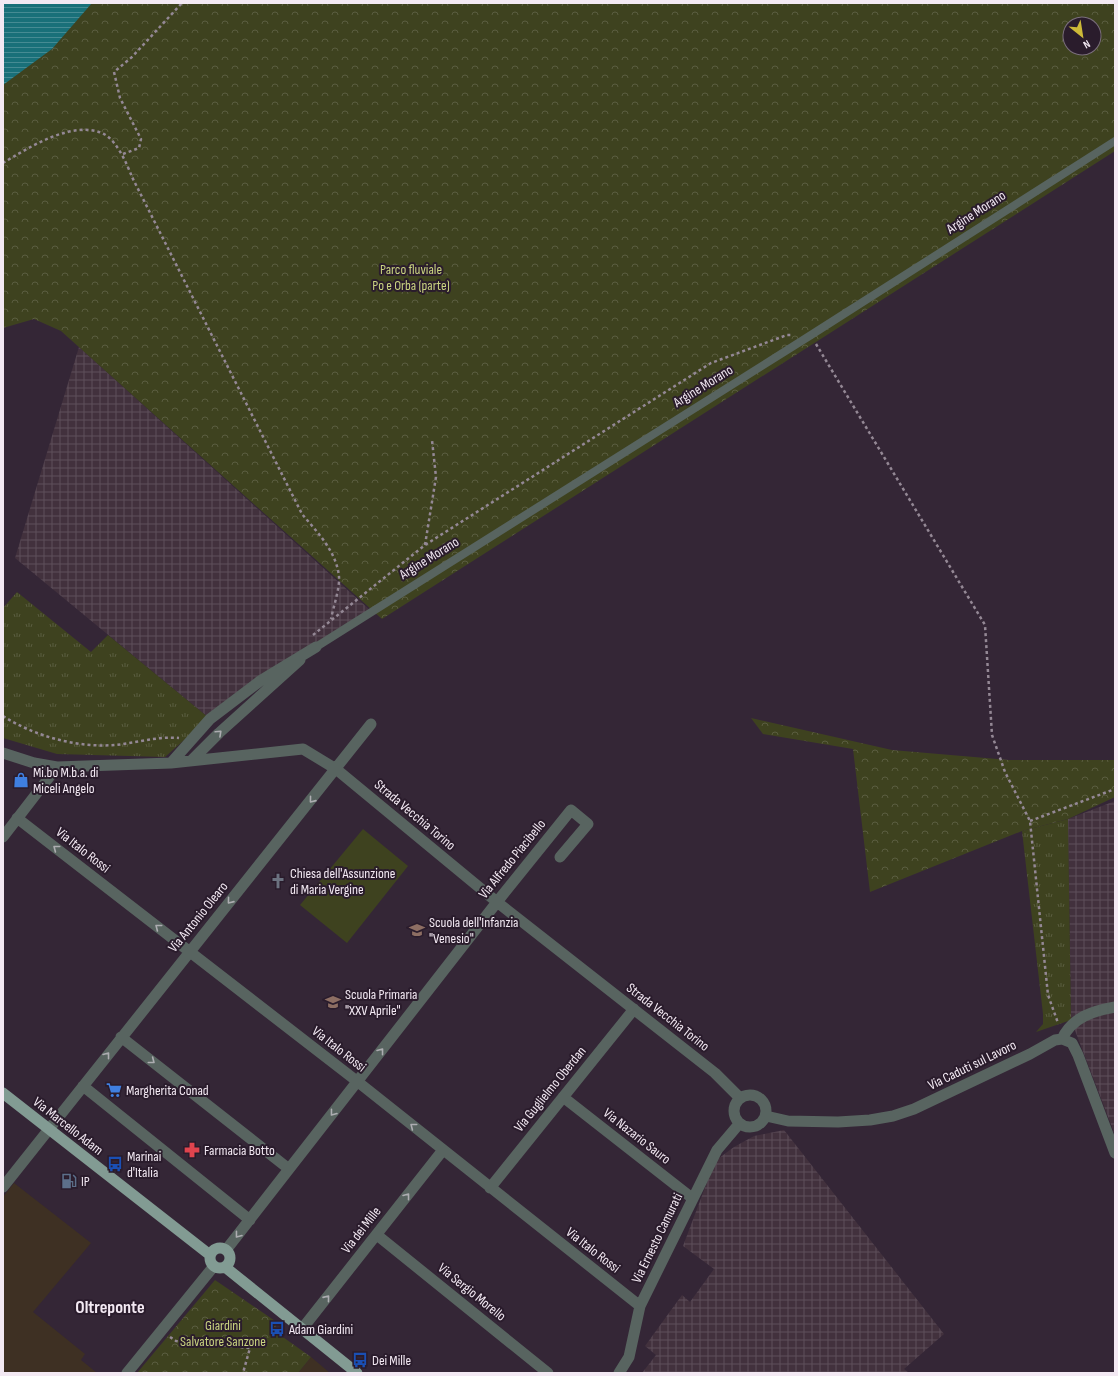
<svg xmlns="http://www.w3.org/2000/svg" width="1118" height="1376" viewBox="0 0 1118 1376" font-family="'Sofia Sans Condensed',sans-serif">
	<defs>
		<pattern id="industrial-grid" width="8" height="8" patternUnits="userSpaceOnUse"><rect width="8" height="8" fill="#42313d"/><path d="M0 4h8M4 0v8" fill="none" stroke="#5e4f5a"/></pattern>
		<pattern id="grass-tufts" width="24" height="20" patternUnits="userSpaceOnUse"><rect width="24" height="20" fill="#3e421f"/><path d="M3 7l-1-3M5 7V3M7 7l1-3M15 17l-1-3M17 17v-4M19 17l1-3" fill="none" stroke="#5a5d40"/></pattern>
		<pattern id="forest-crowns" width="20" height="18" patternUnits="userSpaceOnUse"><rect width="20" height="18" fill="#3e421f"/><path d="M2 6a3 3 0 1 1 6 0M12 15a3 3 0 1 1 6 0" fill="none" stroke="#5a5d40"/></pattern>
		<pattern id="water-rules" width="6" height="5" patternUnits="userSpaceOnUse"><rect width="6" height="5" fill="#197079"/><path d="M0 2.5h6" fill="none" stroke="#468b93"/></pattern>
	</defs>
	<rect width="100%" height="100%" fill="#342636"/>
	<path fill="#3e3023" d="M14 1183 91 1243 33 1312 85 1354 81 1360 97 1373H3V1197Z
		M311 1357 330 1373H298Z"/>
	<path fill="url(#industrial-grid)" d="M79 347 332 576 371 611 209 718 15 558Z
		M1115 801V1135L1071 1020 1068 819Z
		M784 1130 944 1334 904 1369 909 1373H642L656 1355 645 1346 682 1295 690 1302 714 1269 683 1246 715 1161 734 1147 754 1136Z"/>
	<path fill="url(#grass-tufts)" d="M17 592 91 652 108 635 209 718 165 757 57 754 3 738V608Z
		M1068 819 1071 1020 1036 1032 1043 1024V1014L1022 831Z"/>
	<path fill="url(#forest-crowns)" fill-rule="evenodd" d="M3 3H1115V151L382 619 61 331 34 319 3 328ZM1070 24H1094V48H1070Z
		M751 718 892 750 1009 760H1115V797L1068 819 1022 831 870 892 853 749 763 734Z
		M215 1280 278 1323 273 1330 311 1357 298 1373H137Z"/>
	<path fill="#3e421f" d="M363 829 408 866 347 943 300 905Z"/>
	<path fill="url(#water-rules)" d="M3 3H92L52 49 3 85Z"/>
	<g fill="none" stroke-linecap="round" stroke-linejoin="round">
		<path stroke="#948895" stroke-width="2.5" stroke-dasharray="3 3" stroke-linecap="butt" d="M123 154 139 148 141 139 120 98 114 72 132 57 182 3
			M3 163C28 148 73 119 104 134 117 141 127 164 132 177L302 514C317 532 337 552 339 577 340 588 333 608 331 619
			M816 344 985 625 992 735 1005 772 1030 821 1048 995 1058 1023
			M425 545 436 477 432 440
			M313 635 425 545 711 363 787 335H792
			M3 716C34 736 77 748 115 745 136 743 157 736 179 738
			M1030 821 1115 789
			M170 1337 176 1341 250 1348 243 1373"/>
		<path stroke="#586460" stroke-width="8" d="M316 647 811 335 1115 141"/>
		<path stroke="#586460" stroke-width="11" d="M3 753 34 763 57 767 171 763 303 749 336 769 497 902 715 1073 740 1098
			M192 760 219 733 300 660
			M171 763 210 719 260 681 316 647
			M17 818 358 1082 640 1306
			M3 837 57 767
			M121 1037 289 1169
			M1062 1039C1072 1017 1093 1011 1115 1007
			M83 1086 250 1220
			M734 1111a16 16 0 1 1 32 0a16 16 0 1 1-32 0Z
			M563 1097 692 1198
			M766 1116 788 1121 838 1122 870 1120 893 1116 914 1109 1030 1054 1055 1040 1062 1039 1072 1043 1078 1055 1115 1153
			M3 1187 371 724
			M490 1188 634 1009
			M377 1235 548 1373
			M226 1250 497 902 571 810 588 824 560 857
			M302 1329 443 1150
			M127 1373 214 1266
			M619 1373 629 1357 640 1306 717 1150 739 1124"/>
		<path stroke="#829b93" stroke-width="11" d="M3 1093 210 1255
			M210 1258a10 10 0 1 1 20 0a10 10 0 1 1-20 0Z
			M225 1267 357 1373"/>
	</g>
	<defs><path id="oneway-chevron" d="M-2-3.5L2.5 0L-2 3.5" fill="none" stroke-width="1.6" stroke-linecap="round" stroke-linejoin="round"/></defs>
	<g stroke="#adadb1">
		<use href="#oneway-chevron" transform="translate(219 733) rotate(-43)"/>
		<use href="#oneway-chevron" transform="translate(312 800) rotate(129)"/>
		<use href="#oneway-chevron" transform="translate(56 848) rotate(-142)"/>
		<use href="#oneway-chevron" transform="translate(230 901) rotate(129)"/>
		<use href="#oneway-chevron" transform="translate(158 927) rotate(-142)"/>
		<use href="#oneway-chevron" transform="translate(381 1051) rotate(-52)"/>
		<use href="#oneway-chevron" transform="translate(107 1055) rotate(-52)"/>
		<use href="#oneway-chevron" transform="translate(152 1061) rotate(38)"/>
		<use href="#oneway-chevron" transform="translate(333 1113) rotate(128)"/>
		<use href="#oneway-chevron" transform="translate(413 1126) rotate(-142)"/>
		<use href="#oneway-chevron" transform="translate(407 1196) rotate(-52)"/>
		<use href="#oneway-chevron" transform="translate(238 1235) rotate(128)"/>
		<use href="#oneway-chevron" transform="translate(327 1298) rotate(-51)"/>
	</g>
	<defs>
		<symbol id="shop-bare" viewBox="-9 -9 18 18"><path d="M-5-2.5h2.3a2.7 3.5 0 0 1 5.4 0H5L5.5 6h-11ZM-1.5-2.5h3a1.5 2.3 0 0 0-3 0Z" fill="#3f7fe0" stroke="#2a1c2c" stroke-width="2.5" paint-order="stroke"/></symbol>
		<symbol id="church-bare" viewBox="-9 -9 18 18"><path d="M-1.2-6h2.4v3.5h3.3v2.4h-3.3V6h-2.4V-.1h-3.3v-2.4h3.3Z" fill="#6b7280" stroke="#2a1c2c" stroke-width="2.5" paint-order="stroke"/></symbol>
		<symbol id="school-bare" viewBox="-9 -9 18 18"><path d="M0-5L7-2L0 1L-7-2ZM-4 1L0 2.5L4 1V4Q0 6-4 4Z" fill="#8d6e63" stroke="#2a1c2c" stroke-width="2.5" paint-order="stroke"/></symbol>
		<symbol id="supermarket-bare" viewBox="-9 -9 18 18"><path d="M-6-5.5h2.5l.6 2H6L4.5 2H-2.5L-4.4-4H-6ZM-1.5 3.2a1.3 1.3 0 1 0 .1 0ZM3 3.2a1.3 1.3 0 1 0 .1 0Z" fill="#3f7fe0" stroke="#2a1c2c" stroke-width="2.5" paint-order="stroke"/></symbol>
		<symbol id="pharmacy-bare" viewBox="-9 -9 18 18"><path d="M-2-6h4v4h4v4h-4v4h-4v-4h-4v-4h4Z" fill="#e0444e" stroke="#2a1c2c" stroke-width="2.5" paint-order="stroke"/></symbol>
		<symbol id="bus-bare" viewBox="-9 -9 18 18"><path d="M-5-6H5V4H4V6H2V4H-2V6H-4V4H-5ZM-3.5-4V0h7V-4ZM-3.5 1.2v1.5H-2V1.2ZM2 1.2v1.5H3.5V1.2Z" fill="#1a4fb4" stroke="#2a1c2c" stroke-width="2.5" paint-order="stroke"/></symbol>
		<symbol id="fuel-bare" viewBox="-9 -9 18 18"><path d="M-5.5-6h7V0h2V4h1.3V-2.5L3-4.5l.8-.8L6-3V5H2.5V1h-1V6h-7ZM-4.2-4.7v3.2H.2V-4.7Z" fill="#5c6f8a" stroke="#2a1c2c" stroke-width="2.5" paint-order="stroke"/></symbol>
	</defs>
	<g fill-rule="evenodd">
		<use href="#shop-bare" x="10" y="769" width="22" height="22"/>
		<use href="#church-bare" x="267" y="870" width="22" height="22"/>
		<use href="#school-bare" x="406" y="919" width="22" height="22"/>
		<use href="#school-bare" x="322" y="991" width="22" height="22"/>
		<use href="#supermarket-bare" x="103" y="1079" width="22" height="22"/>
		<use href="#pharmacy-bare" x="181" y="1139" width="22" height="22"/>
		<use href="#bus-bare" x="104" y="1153" width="22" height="22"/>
		<use href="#fuel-bare" x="58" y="1170" width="22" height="22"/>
		<use href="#bus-bare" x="266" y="1318" width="22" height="22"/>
		<use href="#bus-bare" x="349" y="1349" width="22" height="22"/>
	</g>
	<g text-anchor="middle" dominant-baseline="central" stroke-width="4" stroke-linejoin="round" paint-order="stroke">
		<g font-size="14" fill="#f3e9f3" stroke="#2a1c2c">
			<text transform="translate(976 212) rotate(-33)">Argine Morano</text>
			<text transform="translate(703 386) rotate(-32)">Argine Morano</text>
			<text transform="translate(429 558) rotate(-32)">Argine Morano</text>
			<text transform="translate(415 815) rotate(40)">Strada Vecchia Torino</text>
			<text transform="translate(83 850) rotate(38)">Via Italo Rossi</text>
			<text transform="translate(512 859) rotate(-51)">Via Alfredo Piacibello</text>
			<text transform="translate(198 917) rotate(-51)">Via Antonio Olearo</text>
			<text transform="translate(668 1017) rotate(38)">Strada Vecchia Torino</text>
			<text transform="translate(339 1049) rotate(38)">Via Italo Rossi</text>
			<text transform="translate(972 1065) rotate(-26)">Via Caduti sul Lavoro</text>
			<text transform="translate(550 1089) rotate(-51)">Via Guglielmo Oberdan</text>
			<text transform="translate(68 1126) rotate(38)">Via Marcello Adam</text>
			<text transform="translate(637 1136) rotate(38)">Via Nazario Sauro</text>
			<text transform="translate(361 1230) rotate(-52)">Via dei Mille</text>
			<text transform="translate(657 1238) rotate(-64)">Via Ernesto Camurati</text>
			<text transform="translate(593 1250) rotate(38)">Via Italo Rossi</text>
			<text transform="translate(472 1292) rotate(39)">Via Sergio Morello</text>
		</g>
		<g font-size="14" fill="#cad480" stroke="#2a1c2c">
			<text x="411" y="269">Parco fluviale<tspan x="411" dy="16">Po e Orba (parte)</tspan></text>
			<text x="223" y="1325">Giardini<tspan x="223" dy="16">Salvatore Sanzone</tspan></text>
		</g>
		<g font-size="14" fill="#f3e9f3" stroke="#2a1c2c" text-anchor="start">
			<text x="33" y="772">Mi.bo M.b.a. di<tspan x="33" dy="16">Miceli Angelo</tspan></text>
			<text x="290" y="873">Chiesa dell'Assunzione<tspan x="290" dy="16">di Maria Vergine</tspan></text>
			<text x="429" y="922">Scuola dell'Infanzia<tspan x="429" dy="16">"Venesio"</tspan></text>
			<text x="345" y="994">Scuola Primaria<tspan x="345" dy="16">"XXV Aprile"</tspan></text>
			<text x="126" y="1090">Margherita Conad</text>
			<text x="204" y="1150">Farmacia Botto</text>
			<text x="127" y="1156">Marinai<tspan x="127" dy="16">d'Italia</tspan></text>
			<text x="81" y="1181">IP</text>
			<text x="289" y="1329">Adam Giardini</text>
			<text x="372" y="1360">Dei Mille</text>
		</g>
		<g font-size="18" font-weight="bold" fill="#f3e9f3" stroke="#2a1c2c">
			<text x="110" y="1307">Oltreponte</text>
		</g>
	</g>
	<rect width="1118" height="1376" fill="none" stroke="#f3e9f3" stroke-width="8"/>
	<g transform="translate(1082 36) rotate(150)"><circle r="19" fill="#2a1c2c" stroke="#7a6e7c"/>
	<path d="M0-3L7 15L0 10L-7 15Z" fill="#cdb938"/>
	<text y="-6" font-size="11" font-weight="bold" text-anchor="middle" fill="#f3e9f3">N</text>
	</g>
</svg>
